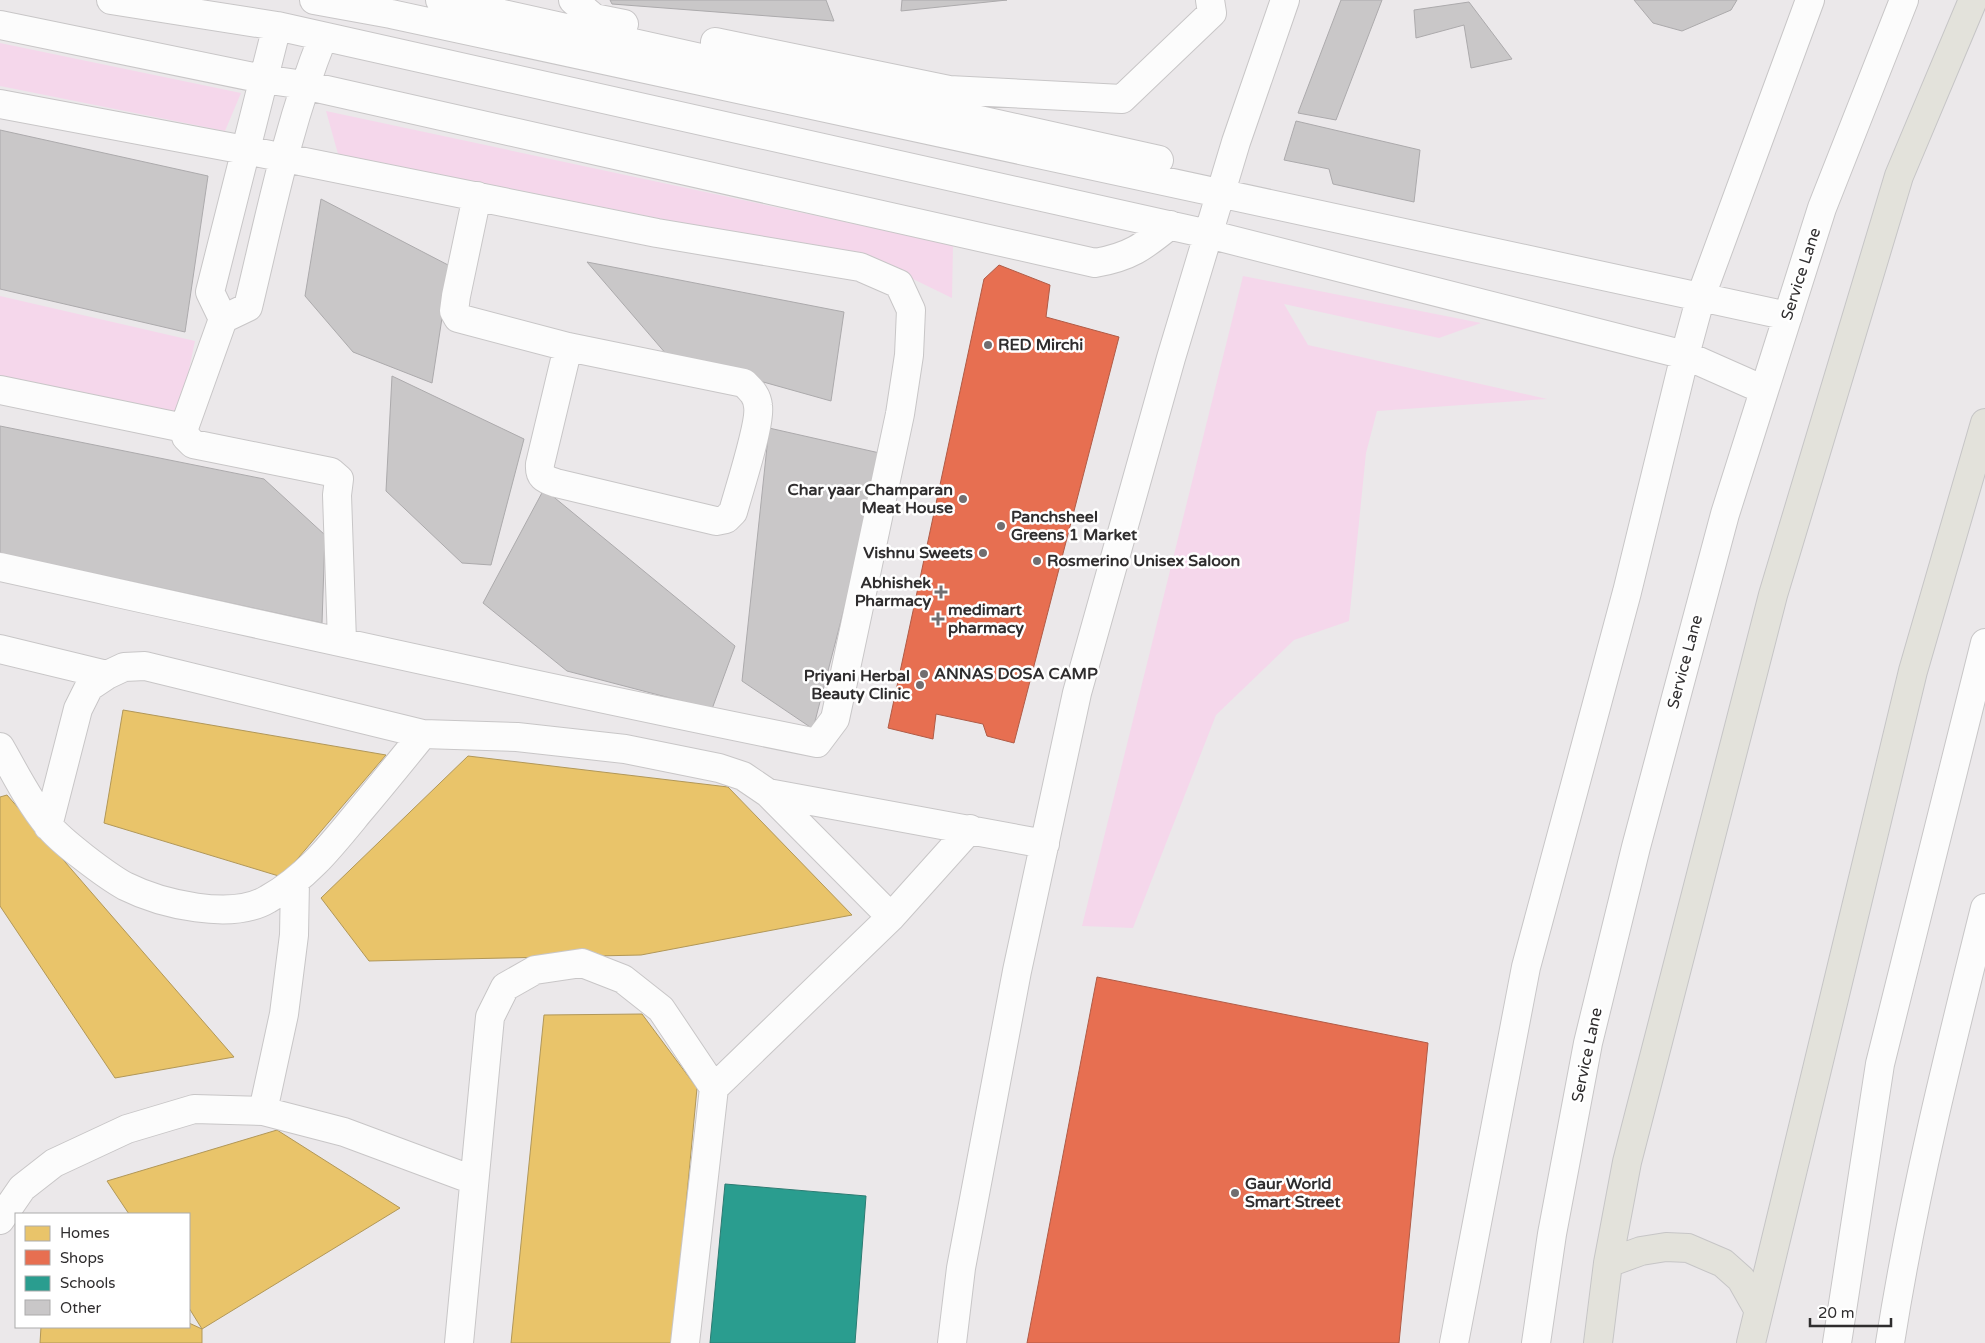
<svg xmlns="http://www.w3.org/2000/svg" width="1985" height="1343" viewBox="0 0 1985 1343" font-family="'Varela Round',sans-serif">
	<rect width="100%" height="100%" fill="#ebe8ea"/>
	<path fill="#f5d7eb" d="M0 43 241 93 225 131 0 86Z
		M326 111 953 245 952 298 878 262 338 154Z
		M1243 276 1481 323 1439 338 1284 304 1308 345 1547 399 1377 411 1366 453 1349 621 1294 640 1216 715 1133 928 1082 926Z
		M0 296 195 341 179 417 0 382Z"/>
	<path fill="#e9c46a" stroke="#b19758" d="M123 710 386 755 282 877 104 823Z
		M468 756 728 787 852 915 641 955 369 961 321 898Z
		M7 795 234 1057 115 1078 0 906V797Z
		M642 1014 697 1088 673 1343H511L544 1015Z
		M277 1130 400 1208 202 1329 189 1308V1214H129L107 1181Z
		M189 1323 202 1329V1343H40L41 1327H189Z"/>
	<path fill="#e76f51" stroke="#b05b46" d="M999 265 1050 285 1046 317 1119 337 1014 743 987 736 983 724 936 714 933 739 888 728 984 279Z
		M1097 977 1428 1043 1399 1343H1027Z"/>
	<path fill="#2a9d8f" stroke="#2c7b72" d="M725 1184 866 1196 855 1343H710Z"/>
	<path fill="#c9c7c8" stroke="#acaaac" d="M610 0H826L834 21 612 4Z
		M902 0H1007L901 11Z
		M1341 0H1382L1336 120 1298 113Z
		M1634 0H1737L1731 10 1682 31 1653 23Z
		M1469 2 1512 59 1471 68 1464 25 1416 38 1414 10Z
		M1296 121 1420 150 1414 202 1333 184 1329 169 1284 160Z
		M0 130 208 176 185 332 0 289Z
		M321 199 450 266 432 383 353 352 305 296Z
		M587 262 844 312 831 401 667 355Z
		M392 376 524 439 491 565 462 563 386 491Z
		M0 426 264 479 325 535 322 623 0 553Z
		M769 428 884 454 813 729 742 681Z
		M544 489 735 646 712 709 567 671 483 603Z"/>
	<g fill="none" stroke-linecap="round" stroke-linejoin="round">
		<defs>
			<path id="minor" d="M111 0 277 26 1208 234 1685 355 1764 390
				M314 0 391 14 1788 316
				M440 0 1159 160
				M573 0 594 18 624 24
				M0 25 263 79 304 85 1095 263C1130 257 1143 247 1170 225
				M277 26 210 292 223 319 184 428 186 437 193 444 331 472 339 479 337 495 342 641
				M715 42 949 90 1122 99 1212 13 1210 0
				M0 104 245 150 657 233 860 267 899 284 911 310 909 355 900 414 843 682 835 719 817 743C544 688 272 627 0 567
				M477 196 456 296 454 311 458 318 568 347 744 383C751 390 757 395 758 406 761 423 739 490 733 512L726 519 716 521 556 483C544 479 539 477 540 464L568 347
				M223 319 248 307C270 216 288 124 323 37
				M0 390 184 428
				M0 649 107 675
				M0 747C15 773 29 802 48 825 60 841 107 876 125 886 161 904 232 921 268 899 306 878 331 846 358 813 380 787 402 760 423 734
				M768 793 1045 844
				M48 826 78 709 89 687 107 675 124 667 145 666 423 734 517 737 625 749 719 768 743 776 768 793 891 917
				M263 1111 284 1014 294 935 295 881
				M0 1220 22 1188 54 1163 127 1129 194 1109 263 1111 344 1132 473 1180
				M459 1343 490 1017 505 987 535 970 582 963 623 979 661 1009 714 1088
				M685 1343 714 1088 891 917 970 829
				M952 1343 961 1268 1017 971 1077 693 1171 358 1236 142 1285 0
				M1454 1343 1526 967 1627 592 1685 355 1701 296 1810 0
				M1536 1343 1552 1234 1588 1043 1636 847 1725 514 1822 208 1904 0
				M1837 1343 1880 1064 1985 643
				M1890 1343C1913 1196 1949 1052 1985 908"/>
			<path id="major" d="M1608 1263 1641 1251 1666 1247 1688 1248 1723 1263 1741 1279 1758 1309
				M1598 1343 1608 1263 1627 1162 1773 595 1899 176 1973 0
				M1751 1343 1913 671 1985 423"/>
		</defs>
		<use href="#minor" stroke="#c8c6c7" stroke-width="30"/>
		<use href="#major" stroke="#c6c5c6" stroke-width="30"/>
		<use href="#minor" stroke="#fcfcfc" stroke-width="28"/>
		<use href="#major" stroke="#e3e2db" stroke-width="28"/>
	</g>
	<g fill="#716e70" stroke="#fff" stroke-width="2">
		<circle cx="988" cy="345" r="5"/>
		<circle cx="963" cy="499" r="5"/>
		<circle cx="1001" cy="526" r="5"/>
		<circle cx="983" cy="553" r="5"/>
		<circle cx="1037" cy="561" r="5"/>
		<path d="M938.5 584.5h5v5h5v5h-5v5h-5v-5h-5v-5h5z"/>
		<path d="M935.5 611.5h5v5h5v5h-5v5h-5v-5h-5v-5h5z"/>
		<circle cx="924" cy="674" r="5"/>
		<circle cx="920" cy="685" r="5"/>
		<circle cx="1235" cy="1193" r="5"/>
	</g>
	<g text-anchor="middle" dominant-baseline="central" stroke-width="5" stroke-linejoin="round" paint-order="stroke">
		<g font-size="16" fill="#2f2d2e" stroke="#fff">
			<text transform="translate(1801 274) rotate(-72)">Service Lane</text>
			<text transform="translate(1685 662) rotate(-75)">Service Lane</text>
			<text transform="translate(1587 1055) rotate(-78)">Service Lane</text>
		</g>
		<g font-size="16" font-weight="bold" fill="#2f2d2e" stroke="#fff" text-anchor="start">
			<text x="998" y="345">RED Mirchi</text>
			<text x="953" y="490" text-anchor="end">Char yaar Champaran<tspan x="953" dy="18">Meat House</tspan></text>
			<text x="1011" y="517">Panchsheel<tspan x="1011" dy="18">Greens 1 Market</tspan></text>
			<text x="973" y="553" text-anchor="end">Vishnu Sweets</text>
			<text x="1047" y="561">Rosmerino Unisex Saloon</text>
			<text x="931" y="583" text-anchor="end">Abhishek<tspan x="931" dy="18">Pharmacy</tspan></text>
			<text x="948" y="610">medimart<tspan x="948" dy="18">pharmacy</tspan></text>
			<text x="934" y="674">ANNAS DOSA CAMP</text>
			<text x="910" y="676" text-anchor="end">Priyani Herbal<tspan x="910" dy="18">Beauty Clinic</tspan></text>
			<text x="1245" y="1184">Gaur World<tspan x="1245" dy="18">Smart Street</tspan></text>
		</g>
	</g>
	<rect x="15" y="1213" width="175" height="115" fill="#ffffff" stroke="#acabab"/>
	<rect x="25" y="1226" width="25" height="15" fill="#e9c46a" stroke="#acabab"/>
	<text x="60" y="1238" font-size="15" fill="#2f2d2e">Homes</text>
	<rect x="25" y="1250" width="25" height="15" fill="#e76f51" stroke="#acabab"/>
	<text x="60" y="1263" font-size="15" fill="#2f2d2e">Shops</text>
	<rect x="25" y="1276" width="25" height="15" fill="#2a9d8f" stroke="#acabab"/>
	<text x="60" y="1288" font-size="15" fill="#2f2d2e">Schools</text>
	<rect x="25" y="1300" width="25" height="15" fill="#c9c7c8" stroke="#acabab"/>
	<text x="60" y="1313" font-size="15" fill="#2f2d2e">Other</text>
	<path d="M1810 1318v8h81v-8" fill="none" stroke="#2f2d2e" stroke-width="2.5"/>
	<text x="1818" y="1318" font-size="15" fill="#2f2d2e" stroke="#ffffff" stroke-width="4" paint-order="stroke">20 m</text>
</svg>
